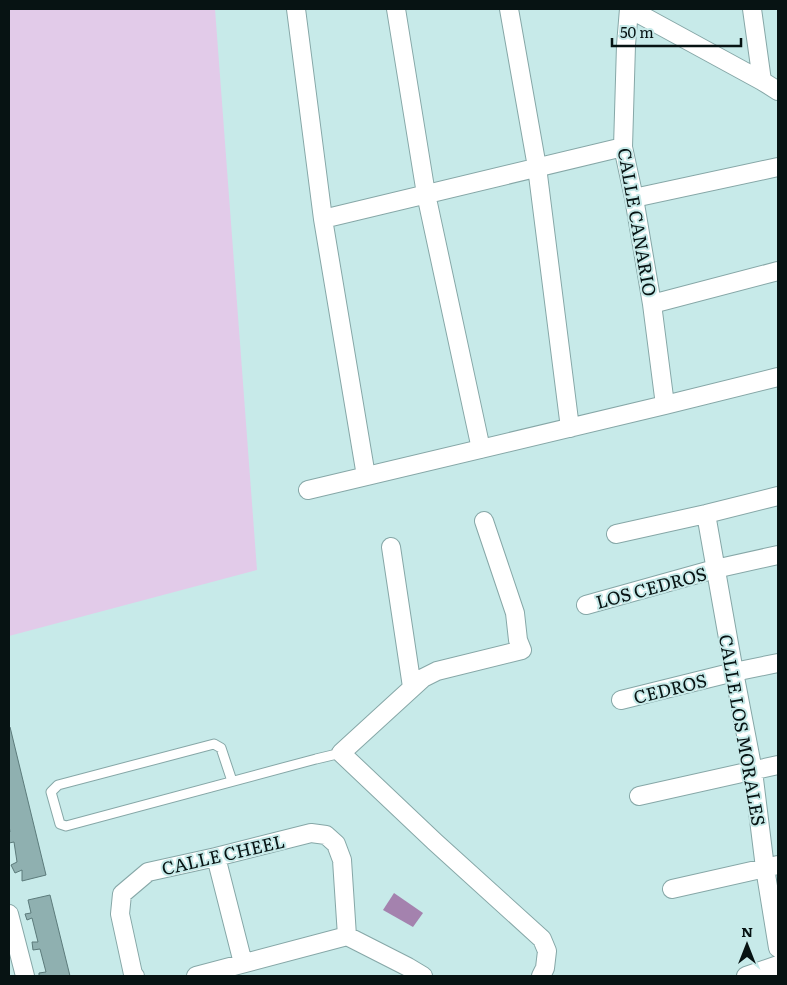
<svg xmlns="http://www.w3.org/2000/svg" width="787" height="985" viewBox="0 0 787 985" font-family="Literata,serif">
	<rect width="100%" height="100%" fill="#c7eae9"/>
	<path fill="#e2cbe9" d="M9 9H215L257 570 9 636Z"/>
	<path fill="#a482ae" d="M394 893 423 913 413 927 383 910Z"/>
	<path fill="#8fb0b0" stroke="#5c7b7b" d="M9 727H10L46 875 22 881V870L15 873 11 865 17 862 14 842 9 843V833L10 832 9 825Z
		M50 895 70 976H39V973L46 972 40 949 33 950 32 942H38L32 918 27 920 25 914 31 913 28 900Z"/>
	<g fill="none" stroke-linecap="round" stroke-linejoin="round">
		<defs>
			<path id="lane" d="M232 781 221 748 214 744 58 785 51 792 60 824 66 826 316 759 341 753"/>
			<path id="street" d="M296 9 323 219 366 476
				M396 9 426 194 481 449
				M509 9 537 167 570 428
				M629 9 626 45 623 147 634 198 652 304 665 405
				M630 9 762 81 778 91
				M752 9 762 81
				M634 198 778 167
				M323 219 623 147
				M652 304 778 271
				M308 490 665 405 778 377
				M706 514 734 672 753 771 765 868 778 948
				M484 521 515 613 518 640 522 650 437 671 423 678 341 753 435 842 542 939 547 951 545 968 541 976
				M616 534 706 514 778 496
				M391 547 412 687
				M586 605 715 569 778 555
				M621 700 734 672 778 663
				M639 796 778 765
				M216 857 243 963
				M672 889 778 865
				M9 914 25 976
				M347 936 408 967 423 976
				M135 976 133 974 120 914 122 894 148 872 216 857 311 833 326 835 336 844 342 860 347 936
				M196 976 347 936
				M746 976 778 965"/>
		</defs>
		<use href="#lane" stroke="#86a7a7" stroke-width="11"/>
		<use href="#street" stroke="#86a7a7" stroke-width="20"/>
		<use href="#lane" stroke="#fff" stroke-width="9"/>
		<use href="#street" stroke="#fff" stroke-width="18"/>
	</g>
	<g text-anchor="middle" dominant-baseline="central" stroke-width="4" stroke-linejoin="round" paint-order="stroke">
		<g font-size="18" fill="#071313" stroke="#c7eae9">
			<text transform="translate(638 222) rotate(80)">CALLE CANARIO</text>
			<text transform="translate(651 587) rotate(-15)">LOS CEDROS</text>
			<text transform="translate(670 688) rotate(-14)">CEDROS</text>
			<text transform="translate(743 730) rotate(80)">CALLE LOS MORALES</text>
			<text transform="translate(223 854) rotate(-13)">CALLE CHEEL</text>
		</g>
	</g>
	<rect width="787" height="985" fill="none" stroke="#071313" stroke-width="20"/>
	<g transform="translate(747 945)" stroke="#c7eae9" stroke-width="4" paint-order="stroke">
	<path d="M0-4L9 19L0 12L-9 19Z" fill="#071313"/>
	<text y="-8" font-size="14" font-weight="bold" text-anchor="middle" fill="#071313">N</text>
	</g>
	<path d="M612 38v8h129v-8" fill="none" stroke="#071313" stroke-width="2.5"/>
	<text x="620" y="38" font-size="15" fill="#071313" stroke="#c7eae9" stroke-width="4" paint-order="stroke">50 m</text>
</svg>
